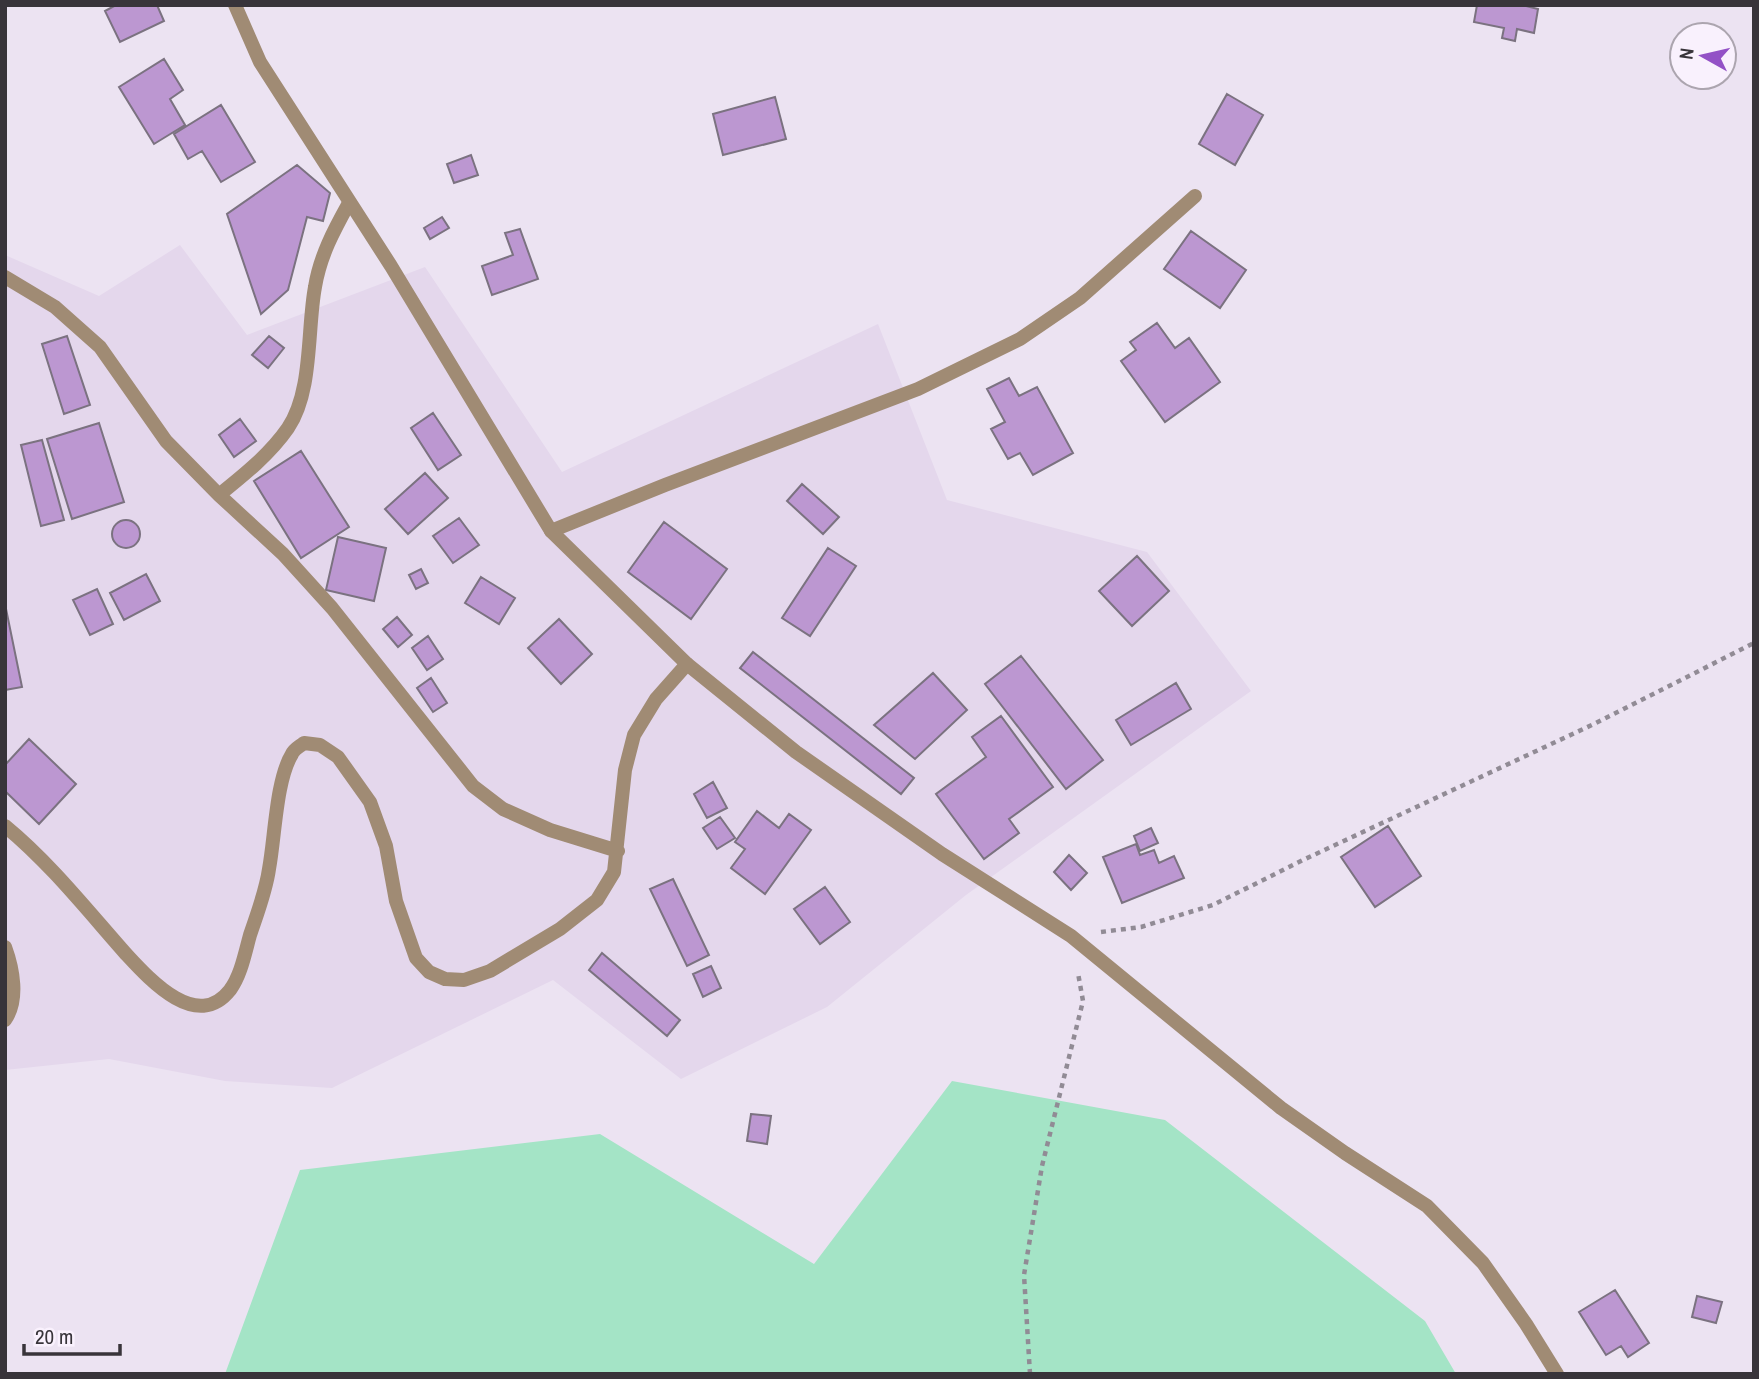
<svg xmlns="http://www.w3.org/2000/svg" width="1759" height="1379" viewBox="0 0 1759 1379" font-family="'Archivo Narrow',sans-serif">
	<rect width="100%" height="100%" fill="#ece3f2"/>
	<path fill="#e4d7ec" d="M180 245 247 335 425 267 562 472 878 324 947 500 1147 552 1251 691 966 895 827 1007 681 1079 553 980 332 1088 225 1081 109 1059 5 1070V255L99 296Z"/>
	<path fill="#a4e4c6" d="M952 1081 1165 1120 1425 1321 1456 1374H225L300 1170 600 1134 814 1264Z"/>
	<path fill="#bc97d1" stroke="#7b7280" stroke-width="2" d="M116 5H157L164 21 120 42 105 11Z
		M1477 5H1522L1538 9 1534 33 1517 29 1515 41 1502 38 1504 28 1474 22Z
		M164 59 183 90 170 99 185 125 154 144 119 87Z
		M1227 94 1263 115 1235 165 1199 144Z
		M775 97 786 139 723 155 713 114Z
		M221 105 255 162 221 182 202 151 188 159 174 134Z
		M471 155 478 175 454 183 447 164Z
		M297 165 330 193 323 221 307 217 288 290 261 314 227 214Z
		M442 217 449 228 430 239 424 228Z
		M520 229 538 279 492 295 482 266 513 255 505 233Z
		M1191 231 1246 270 1220 308 1164 269Z
		M1157 323 1175 348 1189 338 1220 382 1165 422 1121 361 1136 350 1130 342Z
		M67 336 90 405 64 414 42 344Z
		M269 336 284 348 268 368 252 355Z
		M1009 378 1019 396 1037 387 1073 453 1033 475 1020 453 1008 459 991 429 1005 422 987 389Z
		M433 413 461 455 438 470 411 428Z
		M240 419 256 441 234 457 219 435Z
		M99 423 124 502 72 519 47 439Z
		M42 440 64 520 41 526 21 445Z
		M301 451 349 527 301 558 254 481Z
		M425 473 448 498 408 534 385 509Z
		M802 484 839 517 823 534 787 501Z
		M459 518 479 545 453 563 433 536Z
		M112 534a14 14 0 1 1 28 0a14 14 0 1 1-28 0Z
		M664 522 727 569 691 619 628 572Z
		M338 537 386 548 374 601 326 590Z
		M828 548 856 566 810 636 782 618Z
		M1137 556 1169 591 1132 626 1099 591Z
		M421 569 428 583 416 589 409 575Z
		M146 574 160 601 124 620 110 593Z
		M481 577 515 598 499 624 465 603Z
		M97 589 113 624 90 635 73 600Z
		M5 604 22 687 5 690Z
		M397 617 412 635 398 647 383 629Z
		M559 619 592 654 561 684 528 648Z
		M428 636 443 659 427 670 412 648Z
		M753 652 914 778 901 794 740 668Z
		M1021 656 1103 760 1066 789 985 684Z
		M933 673 967 710 915 759 874 725Z
		M431 678 447 703 433 712 417 688Z
		M1176 683 1191 709 1131 745 1116 720Z
		M1001 716 1053 787 1009 819 1019 833 984 859 936 794 986 757 972 737Z
		M29 739 76 784 39 824 5 791V765Z
		M713 782 727 808 707 818 694 794Z
		M757 811 779 828 789 814 811 830 765 894 731 868 745 849 735 842Z
		M720 817 735 838 717 849 703 828Z
		M1388 826 1421 876 1375 907 1341 857Z
		M1151 828 1158 843 1140 851 1134 836Z
		M1136 844 1140 855 1154 850 1159 863 1174 856 1184 878 1122 903 1103 857Z
		M1069 855 1087 873 1071 890 1054 872Z
		M673 879 709 955 687 966 650 889Z
		M825 887 850 922 820 944 794 909Z
		M602 953 680 1020 667 1036 589 970Z
		M711 966 721 988 703 997 693 974Z
		M751 1114 771 1116 767 1144 747 1141Z
		M1615 1290 1649 1343 1628 1357 1621 1346 1606 1355 1579 1312Z
		M1697 1296 1722 1302 1716 1323 1692 1317Z"/>
	<g fill="none" stroke-linecap="round" stroke-linejoin="round">
		<path stroke="#918b95" stroke-width="4.5" stroke-dasharray="5 5" stroke-linecap="butt" d="M1101 932 1141 927 1213 905 1303 860 1594 724 1754 643
			M1030 1374 1024 1275 1042 1166 1083 1001 1078 973"/>
		<path stroke="#a08b74" stroke-width="14" d="M5 277 55 307 100 347 166 441 219 495 283 554 332 608 473 786 503 809 550 830 618 851
			M219 495C244 475 270 454 288 428 313 391 307 329 315 287 320 256 334 230 349 203
			M5 826C50 863 87 910 126 954 150 980 197 1032 230 990 241 975 245 953 250 935 257 914 266 891 269 869 275 837 276 780 292 754 294 749 299 747 304 743L320 745 338 757 370 802 386 846 396 901 416 958 429 972 445 979 464 980 490 971 560 929 597 900 614 872 625 770 634 735 656 699 687 664
			M5 947C13 969 19 1000 5 1020"/>
		<path stroke="#a08b74" stroke-width="14" d="M551 531 665 485 918 389 1020 339 1080 298 1195 196"/>
		<path stroke="#a08b74" stroke-width="14" d="M235 5 260 62 391 266 551 531 687 664 796 752 942 854 1071 936 1281 1108 1345 1153 1427 1206 1483 1263 1526 1324 1557 1374"/>
	</g>
	<rect width="1759" height="1379" fill="none" stroke="#38343a" stroke-width="14"/>
	<g transform="translate(1703 56) rotate(278)"><circle r="33" fill="#f9f1fd" stroke="#aca5af" stroke-width="2"/>
	<path d="M0-5L12 26L0 18L-12 26Z" fill="#9351c6"/>
	<text y="-10" font-size="19" font-weight="bold" text-anchor="middle" fill="#38343a">N</text>
	</g>
	<path d="M24 1344v10h96v-10" fill="none" stroke="#38343a" stroke-width="3.5"/>
	<text x="35" y="1344" font-size="21" fill="#38343a" stroke="#f9f1fd" stroke-width="5" paint-order="stroke">20 m</text>
</svg>
